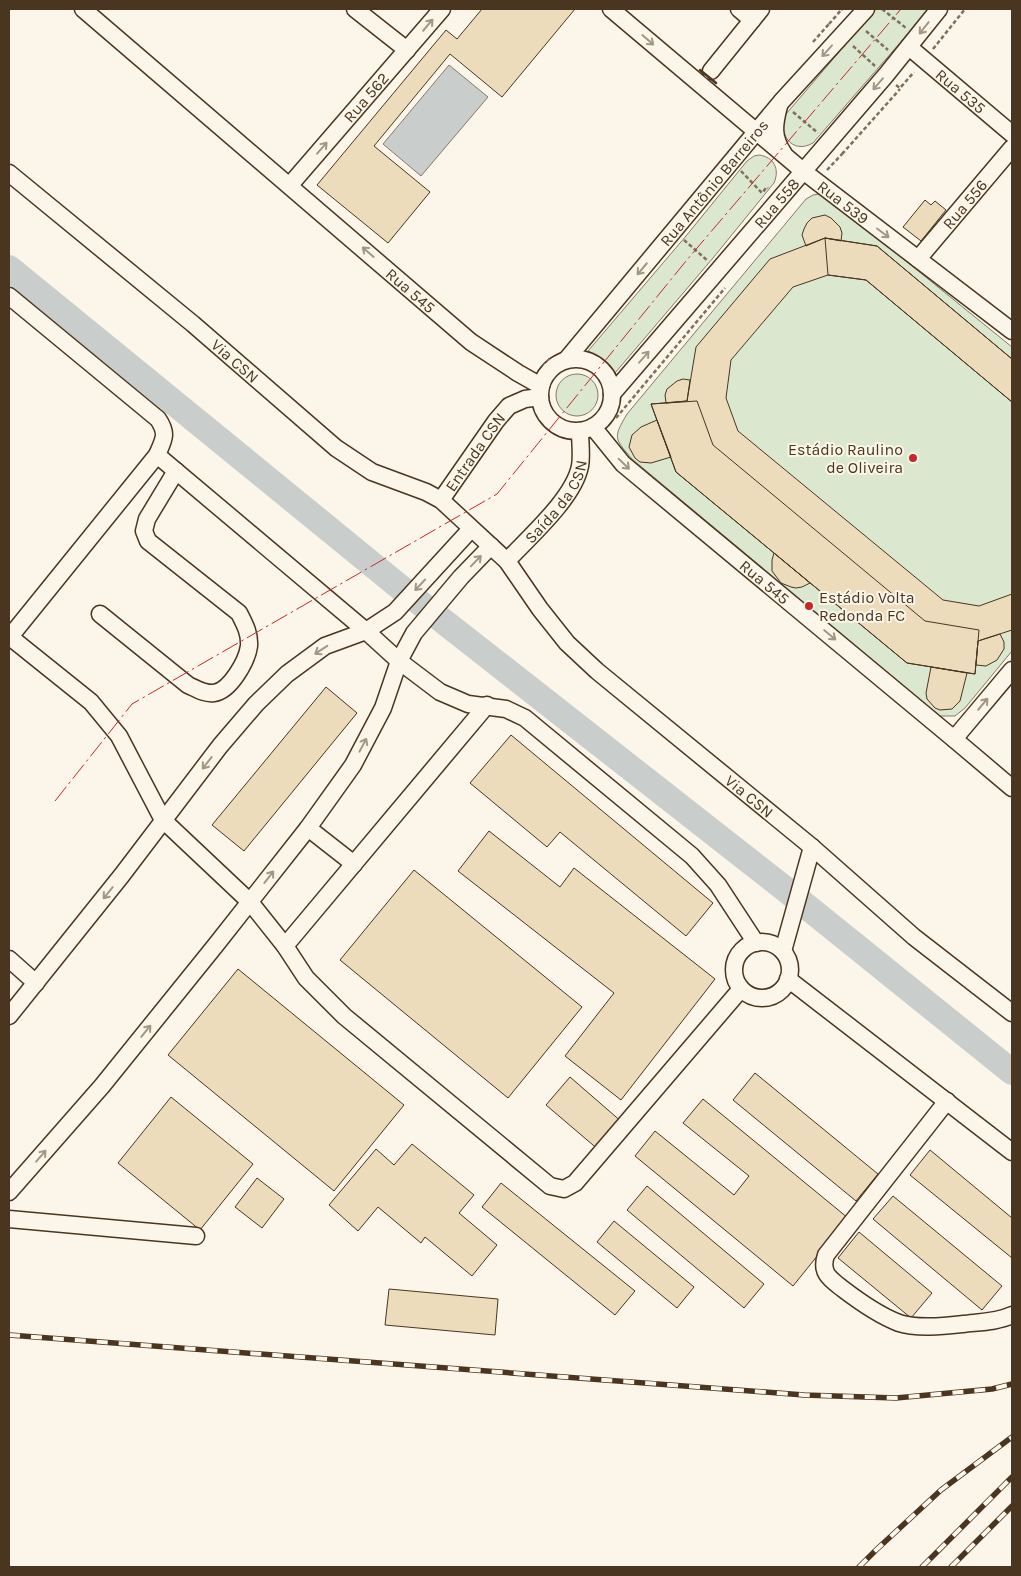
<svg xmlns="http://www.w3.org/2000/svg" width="1021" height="1576" viewBox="0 0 1021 1576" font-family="Karla,sans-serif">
	<rect width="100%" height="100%" fill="#fbf6e9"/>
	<path fill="#dce7d0" stroke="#887966" d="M876 9H928L899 44 813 143C792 155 777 134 786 114Z
		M759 155C774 157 780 169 774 183L713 258 615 373 601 358 588 351 686 236 747 161 754 156Z
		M819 194 838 206 1012 347V651L965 708 955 716H940L632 459C614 438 613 438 627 414L806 199 813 195Z
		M556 395a21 21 0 1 1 42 0a21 21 0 1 1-42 0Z"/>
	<path fill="#c9cecd" stroke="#887966" d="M449 65 488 97 421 176 383 144Z"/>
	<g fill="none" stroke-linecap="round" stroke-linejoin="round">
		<path stroke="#c9cecd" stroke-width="26" d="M9 268 401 588 785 889 1012 1072"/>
	</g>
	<path fill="#ecdcbc" stroke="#4a3520" d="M482 9H575L502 97 450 54 374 146 430 192 388 243 317 185 446 30 457 39Z
		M925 200 931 205 935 201 946 210 921 241 903 227Z
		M825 215 831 218 840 227 842 233 841 241 825 238 806 246 802 235 804 229 807 223 812 218Z
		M825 238 877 246 1012 359V402L866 280 828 275 793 287 731 360 726 398 738 431 943 600 979 606 1012 594V630L978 641 975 674 907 663 676 472 651 404 687 401 696 347 770 259Z
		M825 238 877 246 1012 359V402L866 280 828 275Z
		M683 379 690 380 687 401 666 403 665 395 667 389 677 381Z
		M697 401 713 445 925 621 979 630 975 674 907 663 676 472 651 404Z
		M657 420 671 457 651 463 640 462 635 458 629 447 632 435 641 427Z
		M774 553 810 583 802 587 796 588 791 587 781 583 772 571V560Z
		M1000 634 1004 642V649L997 660 986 666 976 665 978 641Z
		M931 667 967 673 960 701 952 709 940 710 935 708 927 699 926 693Z
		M326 687 357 713 244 851 212 825Z
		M511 735 713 903 686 936 560 832 547 847 470 783Z
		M489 831 560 887 574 868 715 979 621 1100 565 1056 614 993 458 871Z
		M414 870 582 1007 508 1098 340 960Z
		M238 969 404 1105 334 1191 168 1055Z
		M755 1073 878 1174 856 1201 733 1100Z
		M570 1077 623 1123 600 1151 546 1105Z
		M171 1097 253 1164 200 1230 118 1163Z
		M703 1099 848 1218 793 1286 635 1156 655 1131 734 1195 749 1176 683 1123Z
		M412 1144 474 1195 459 1213 497 1245 472 1276 425 1237 421 1243 378 1207 358 1231 329 1205 376 1149 394 1165Z
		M930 1150 1012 1218V1258L910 1175Z
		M257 1178 284 1199 262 1228 235 1207Z
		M501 1183 635 1291 615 1315 482 1207Z
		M647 1186 764 1284 744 1308 627 1210Z
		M893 1196 1002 1286 982 1310 873 1219Z
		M614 1221 694 1287 677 1308 597 1242Z
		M859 1232 932 1293 911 1318 838 1258Z
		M389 1289 498 1299 495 1335 385 1325Z"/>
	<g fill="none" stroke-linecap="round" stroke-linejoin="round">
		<defs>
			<g id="minor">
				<path id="s1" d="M83 9 471 342 518 373 541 386"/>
				<path d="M355 9 407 50"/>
				<path id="s2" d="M611 9 803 171 1012 331"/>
				<path d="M739 9 752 20"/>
				<path id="s3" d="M909 47 1012 134"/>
				<path d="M711 71 761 9"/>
				<path d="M779 106C774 125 772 137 784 154"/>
				<path id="s4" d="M9 173 193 324 336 448 372 472 426 492 441 500 507 561 540 609 567 643 597 671 812 847 914 937 1012 1013"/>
				<path id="s5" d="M290 185 442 9"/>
				<path id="s6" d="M918 259 1012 148"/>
				<path d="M9 296 158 419C168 434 164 439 157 455L9 638"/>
				<circle cx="576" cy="395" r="36"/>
				<path id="s7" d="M566 360 781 102 866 9"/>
				<path id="s8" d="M612 394 886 75 939 9"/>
				<path id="s9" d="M593 427 623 464 954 739 1012 788"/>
				<path d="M157 455 366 631 399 661 440 692 468 704 506 709 525 718 692 856 718 885 756 943"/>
				<path id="s10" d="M441 500 496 421 509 406 525 399 540 397"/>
				<path id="s11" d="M507 561C529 537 574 498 580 466 582 455 580 442 580 431"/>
				<path d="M100 614 188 685C197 689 204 694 214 693 230 691 247 661 249 646 250 633 244 623 239 613L148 541 144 531 147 519 176 471"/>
				<path d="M10 637 91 702 119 736 163 820 250 902 285 946 306 978 344 1016 550 1186 564 1189 575 1183 741 989"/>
				<path d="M954 739 1012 670"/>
				<path d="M308 828 354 864"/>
				<circle cx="762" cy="970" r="28"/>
				<path d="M285 946 487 705"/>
				<path d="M783 951 812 847"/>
				<path d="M9 959 36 983"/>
				<path d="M788 979 1012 1152"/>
				<path d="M9 1016 122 875 220 746 256 704 287 674 325 646 366 631 395 612 471 529"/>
				<path d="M947 1101 826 1255C820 1273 830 1279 843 1289 860 1302 878 1315 899 1323 917 1329 944 1326 963 1324 980 1322 997 1322 1012 1315"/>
				<path d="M9 1192 102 1086 215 946 308 828 353 765 383 708 399 661 414 633 461 577 491 546"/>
				<path d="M9 1219 196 1236"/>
			</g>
		</defs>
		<use href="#minor" stroke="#4a3520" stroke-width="19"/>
		<path stroke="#7f6f5c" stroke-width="2.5" stroke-dasharray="4 2.5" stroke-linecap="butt" d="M882 9 906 28
			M829 24 842 9 843 10
			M866 31 888 50
			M813 42 829 24
			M853 46 875 66
			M933 49 965 9
			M896 85 900 88 914 72
			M793 112 818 133
			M842 152 843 153 900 89
			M827 170 843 153
			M741 171 762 193 767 187 768 188
			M684 240 708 261
			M543 367 551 357
			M616 418 725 288"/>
		<use href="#minor" stroke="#fbf6e9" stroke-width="16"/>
		<defs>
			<path id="rail" d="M9 1335 804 1395 896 1398 992 1389 1012 1384
				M859 1567 876 1550 941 1490 1012 1437
				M922 1567 1012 1477
				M951 1567 1012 1506"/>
		</defs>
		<use href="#rail" stroke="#4a3520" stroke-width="5.5"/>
		<use href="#rail" stroke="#fbf6e9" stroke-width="4" stroke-dasharray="11" stroke-linecap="butt"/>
		<path stroke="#4a3520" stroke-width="2.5" d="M700 70 716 83"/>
		<path stroke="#c62828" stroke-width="1" stroke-dasharray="18 4 2.5 4" stroke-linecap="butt" d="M55 801 132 704 497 494 686 261 901 9"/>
	</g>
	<defs><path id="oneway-shaft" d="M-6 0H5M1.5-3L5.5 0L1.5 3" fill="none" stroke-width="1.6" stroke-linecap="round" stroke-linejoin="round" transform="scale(1.25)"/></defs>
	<g stroke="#a29684">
		<use href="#oneway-shaft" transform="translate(428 25) rotate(-50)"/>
		<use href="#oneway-shaft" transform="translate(924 28) rotate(128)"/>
		<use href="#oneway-shaft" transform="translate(648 40) rotate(41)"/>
		<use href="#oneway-shaft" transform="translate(827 51) rotate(132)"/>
		<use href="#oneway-shaft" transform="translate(878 84) rotate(131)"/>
		<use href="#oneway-shaft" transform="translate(322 148) rotate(-49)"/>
		<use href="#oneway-shaft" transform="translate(883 233) rotate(37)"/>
		<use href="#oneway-shaft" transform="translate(368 252) rotate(-139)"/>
		<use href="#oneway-shaft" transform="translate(642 269) rotate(130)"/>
		<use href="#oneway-shaft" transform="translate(644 357) rotate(-49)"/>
		<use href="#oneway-shaft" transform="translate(624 464) rotate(44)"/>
		<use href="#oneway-shaft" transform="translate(476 561) rotate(-46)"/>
		<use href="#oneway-shaft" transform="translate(420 585) rotate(133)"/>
		<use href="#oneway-shaft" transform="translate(830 635) rotate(40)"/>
		<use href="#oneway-shaft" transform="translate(321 650) rotate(147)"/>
		<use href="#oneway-shaft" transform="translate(983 704) rotate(-50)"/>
		<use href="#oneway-shaft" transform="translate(363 745) rotate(-62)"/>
		<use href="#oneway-shaft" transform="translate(207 763) rotate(128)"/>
		<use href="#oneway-shaft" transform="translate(269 877) rotate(-52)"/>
		<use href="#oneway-shaft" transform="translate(108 893) rotate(129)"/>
		<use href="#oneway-shaft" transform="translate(146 1031) rotate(-51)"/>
		<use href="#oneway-shaft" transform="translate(41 1156) rotate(-49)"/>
	</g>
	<g fill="#c62828" stroke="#fbf6e9" stroke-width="2">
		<circle cx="913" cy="458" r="5"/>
		<circle cx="809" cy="606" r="5"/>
	</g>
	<g text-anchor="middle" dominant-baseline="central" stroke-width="4" stroke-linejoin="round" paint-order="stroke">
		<g font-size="16" fill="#4a3520" stroke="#fbf6e9">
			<text stroke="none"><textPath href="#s3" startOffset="68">Rua 535</textPath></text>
			<text stroke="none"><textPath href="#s5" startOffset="116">Rua 562</textPath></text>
			<text stroke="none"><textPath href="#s7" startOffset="231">Rua Antônio Barreiros</textPath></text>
			<text stroke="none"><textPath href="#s8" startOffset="252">Rua 558</textPath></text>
			<text stroke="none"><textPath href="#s2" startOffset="302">Rua 539</textPath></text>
			<text stroke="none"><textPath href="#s6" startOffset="72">Rua 556</textPath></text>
			<text stroke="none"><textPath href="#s1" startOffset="432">Rua 545</textPath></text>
			<text stroke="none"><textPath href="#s4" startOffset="294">Via CSN</textPath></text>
			<text stroke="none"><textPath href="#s10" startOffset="59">Entrada CSN</textPath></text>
			<text stroke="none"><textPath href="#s11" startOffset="78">Saída da CSN</textPath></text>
			<text stroke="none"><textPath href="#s9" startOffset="232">Rua 545</textPath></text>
			<text stroke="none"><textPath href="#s4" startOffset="975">Via CSN</textPath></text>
		</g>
		<g font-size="16" fill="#4a3520" stroke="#fbf6e9" text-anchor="end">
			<text x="903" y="449">Estádio Raulino<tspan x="903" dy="18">de Oliveira</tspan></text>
			<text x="819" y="597" text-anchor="start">Estádio Volta<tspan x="819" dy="18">Redonda FC</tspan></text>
		</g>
	</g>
	<rect width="1021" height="1576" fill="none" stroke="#4a3520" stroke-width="20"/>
</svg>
